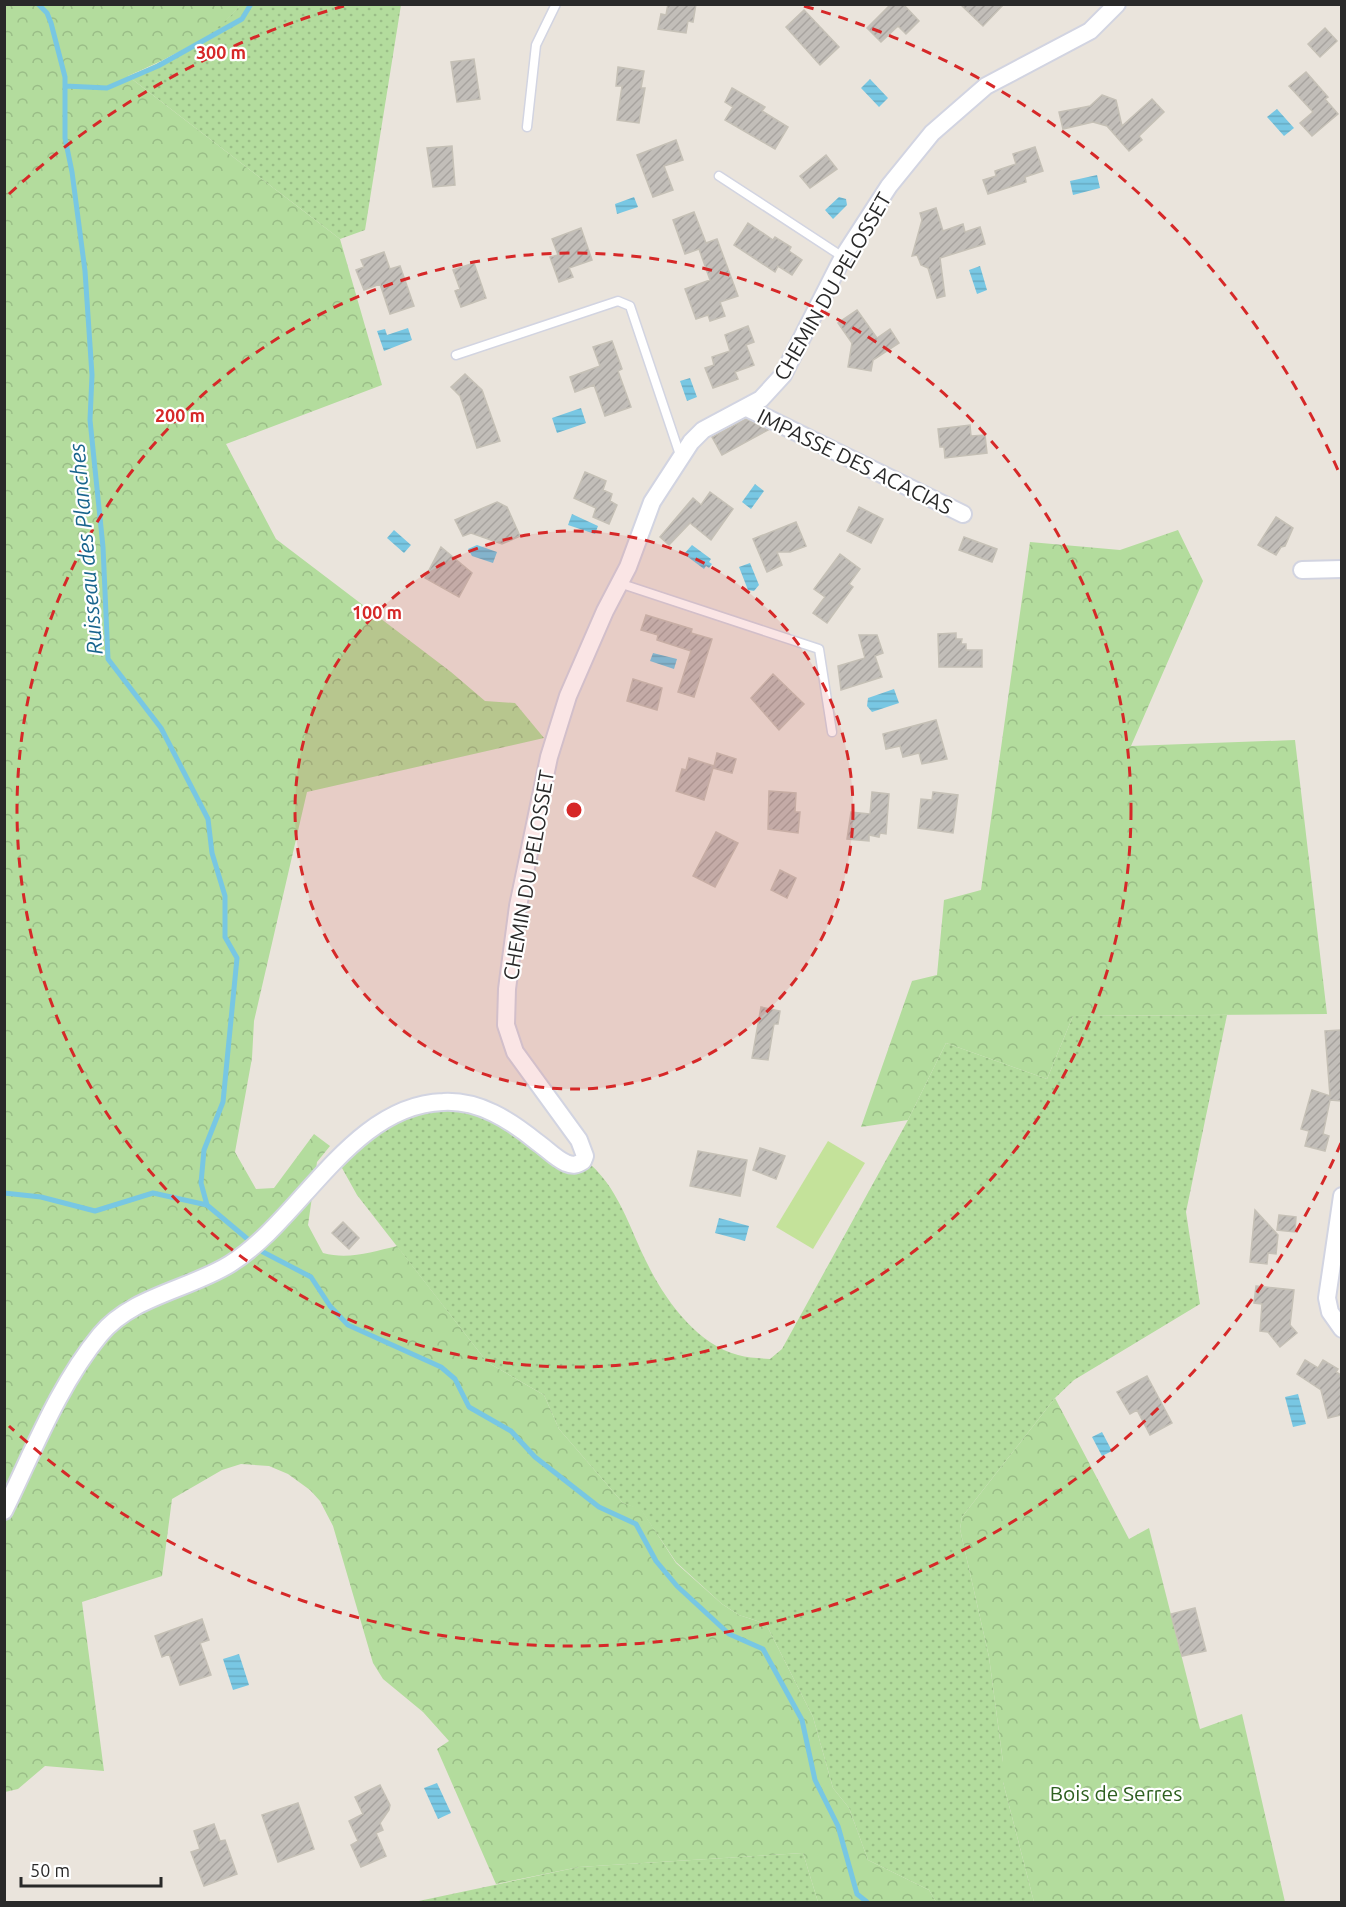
<svg xmlns="http://www.w3.org/2000/svg" width="1346" height="1907" viewBox="0 0 1346 1907" font-family="Ubuntu,sans-serif">
	<defs>
		<pattern id="grass-dots" width="8" height="8" patternUnits="userSpaceOnUse" patternTransform="scale(1.5)"><rect width="8" height="8" fill="#b3dc9d"/><path d="M2 2h.1M6 6h.1" fill="none" stroke="#9abd87" stroke-width="1.8" stroke-linecap="round"/></pattern>
		<pattern id="forest-crowns" width="20" height="18" patternUnits="userSpaceOnUse" patternTransform="scale(1.5)"><rect width="20" height="18" fill="#b3dc9d"/><path d="M2 6a3 3 0 1 1 6 0M12 15a3 3 0 1 1 6 0" fill="none" stroke="#9abd87"/></pattern>
		<pattern id="water-rules" width="6" height="5" patternUnits="userSpaceOnUse" patternTransform="scale(1.5)"><rect width="6" height="5" fill="#78c7e3"/><path d="M0 2.5h6" fill="none" stroke="#68abc3"/></pattern>
		<pattern id="building-hatch" width="6" height="6" patternUnits="userSpaceOnUse" patternTransform="scale(1.5)"><rect width="6" height="6" fill="#c2beb9"/><path d="M-1 1l2-2M0 6l6-6M5 7l2-2" fill="none" stroke="#a7a39f"/></pattern>
	</defs>
	<rect width="100%" height="100%" fill="#eae4dc"/>
	<path fill="url(#grass-dots)" d="M240 5H401L365 230 340 239 128 76C158 66 222 30 240 5Z
		M1227 1015 1186 1212 1200 1304 1074 1380 1055 1398 962 1517 960 1529 989 1657 1003 1762V1782L1034 1902H936L929 1890 868 1860 849 1808 833 1788 813 1717 766 1624 739 1615 722 1604 676 1562 641 1510 623 1503 559 1429 544 1395 487 1362 357 1195 337 1159 389 1119 474 1105 563 1162 584 1159C619 1186 629 1228 648 1265 665 1300 698 1345 738 1355 748 1358 759 1358 770 1359L782 1349 908 1120 946 1043 1047 1079 1073 1016Z
		M803 1853 818 1902H414L579 1867Z"/>
	<path fill="url(#forest-crowns)" d="M4 5H240C218 36 162 61 128 76L340 239 382 385 226 444 276 539 451 672 485 701 515 703 544 738 307 792 254 1021 252 1058 235 1152 256 1189 274 1188 314 1134 330 1146 317 1162 308 1225 323 1253C348 1260 372 1252 397 1246L487 1362 544 1395 559 1429 623 1503 641 1509 676 1563 722 1604 739 1615 766 1624 813 1717 833 1788 849 1808 868 1860 929 1890 936 1902H818L803 1853 579 1867 496 1884 437 1749 449 1741 423 1712 383 1679 373 1663 333 1526 320 1501 310 1490 288 1474 269 1466 241 1464 222 1470 172 1499 162 1576 82 1602 104 1771 45 1766 18 1789 5 1792Z
		M1178 530 1203 581 1131 746 1295 740 1327 1014 1073 1016 1047 1079 946 1043 908 1120 861 1127 912 981 937 975 944 900 981 890 1030 542 1120 550Z
		M1055 1398 1129 1539 1149 1528 1200 1729 1242 1714 1285 1902H1034L1003 1782V1762L989 1657 960 1529 962 1517Z"/>
	<path fill="#c4e29a" d="M828 1141 865 1163 813 1249 776 1227Z"/>
	<path fill="url(#water-rules)" d="M870 79 888 98 879 107 861 88Z
		M1277 109 1294 128 1284 136 1267 117Z
		M1097 175 1100 188 1073 195 1070 181Z
		M634 197 638 207 617 214 615 204Z
		M839 197 846 199 847 205 833 219 825 210Z
		M980 266 987 290 977 294 969 270Z
		M408 328 412 340 384 351 377 331 385 329 387 335Z
		M690 378 697 397 687 401 680 381Z
		M581 408 586 423 557 433 552 418Z
		M755 484 764 491 751 509 742 502Z
		M572 514 598 526 595 534 568 525Z
		M394 530 411 545 404 553 387 538Z
		M477 545 497 552 493 563 472 556 468 549Z
		M692 545 711 559 709 562 712 564 709 568 706 566 704 569 684 554Z
		M750 563 759 585 754 591 748 590 739 567Z
		M653 653 677 659 674 669 650 661Z
		M894 689 899 703 872 712 867 706 868 698Z
		M719 1218 749 1226 745 1241 715 1233Z
		M1298 1394 1306 1424 1293 1427 1285 1397Z
		M1102 1432 1112 1451 1102 1456 1092 1437Z
		M239 1654 249 1685 233 1690 223 1659Z
		M437 1783 451 1813 438 1819 424 1788Z"/>
	<g fill="none" stroke-linecap="round" stroke-linejoin="round">
		<path stroke="#78c7e3" stroke-width="5" d="M38 4 47 13 51 23 65 77V138L72 172 85 271 92 375 90 420 103 547 108 659 161 728 208 819 212 853 225 896V937L237 958 223 1102 204 1150 201 1183 207 1205 263 1252 311 1277 330 1306 348 1325 441 1367 455 1379 469 1407 511 1431 535 1457 599 1507 636 1524 656 1561 677 1586 729 1634 763 1649 802 1720 815 1780 838 1826 857 1894 867 1902
			M65 86 107 88 158 66 242 19 251 4
			M4 1193 41 1197 95 1211 153 1193 207 1205"/>
	</g>
	<path fill="url(#building-hatch)" stroke="#c5c0b6" stroke-width="1.5" d="M668 4H696L693 22 688 21 686 33 658 29 661 14 666 15Z
		M891 4H903L919 21 906 34 898 26 881 42 867 28Z
		M960 4H1004L983 26Z
		M804 10 839 47 820 65 786 27Z
		M1325 28 1337 41 1320 57 1308 44Z
		M474 59 480 99 457 102 451 62Z
		M618 67 644 71 641 88H645L639 123 617 120 622 86H616Z
		M1306 72 1328 97 1325 99 1338 114 1312 136 1300 123 1313 112 1289 86Z
		M732 88 765 107 762 111 788 127 775 149 725 120 733 107 725 102Z
		M1102 95 1116 100 1122 126 1152 99 1164 112 1139 136 1142 140 1129 151 1107 126 1093 122 1063 129 1059 112 1090 106Z
		M676 140 683 160 664 166 673 190 653 197 637 155Z
		M452 146 455 185 433 187 427 148Z
		M1035 147 1043 171 1025 177 1026 182 988 194 983 180 996 176 995 171 1016 164 1013 154Z
		M826 155 837 169 810 188 800 176Z
		M936 208 943 231 963 224 965 232 980 227 985 244 940 258 945 296 937 298 928 268 921 265 917 255 912 256 922 220 920 213Z
		M694 212 706 243 717 239 738 296 720 302 725 316 710 321 708 315 696 319 685 289 710 280 699 249 685 254 673 220Z
		M748 223 773 240 775 237 791 247 789 251 802 260 792 275 778 266 775 272 734 245Z
		M581 228 592 260 569 268 573 277 559 282 550 257 558 255 552 239Z
		M384 252 390 269 400 266 414 306 390 314 380 284 364 290 356 270 364 267 361 260Z
		M474 263 486 298 461 307 455 291 460 289 453 270Z
		M857 310 877 338 890 329 899 343 873 360 871 371 848 367 852 343 838 323Z
		M748 326 754 342 746 345 754 365 735 372 738 379 713 388 705 368 714 365 712 357 730 351 725 335Z
		M612 341 622 369 618 371 631 407 605 416 594 385 575 392 570 377 600 366 593 347Z
		M465 374 482 390 500 441 477 448 460 396 451 387Z
		M746 419 768 430 722 455 712 437Z
		M970 425 971 436 985 435 987 453 945 458 944 447H940L938 429Z
		M585 472 606 481 603 490 612 494 610 501 617 505 609 524 593 517 596 508 574 498Z
		M710 492 733 509 711 540 690 523 669 545 660 537 693 498 701 505Z
		M497 502 507 507 520 536 502 544 471 533 463 536 455 520Z
		M859 507 883 519 871 543 847 531Z
		M1276 517 1293 528 1285 546 1281 547 1276 555 1258 545Z
		M796 522 806 546 790 552H777L782 565 767 572 753 539Z
		M964 537 997 549 992 562 959 550Z
		M441 547 472 573 459 597 425 578Z
		M840 554 860 569 849 584 853 587 827 623 813 613 825 597 814 589Z
		M646 615 692 629 691 633 712 639 694 697 678 692 691 651 657 640 658 635 641 630Z
		M956 633V639H962L961 644H966V650H982V667H939L938 634Z
		M859 635H877L883 653 875 656 882 677 841 690 838 666 865 658Z
		M773 674 804 704 779 730 751 698Z
		M633 679 662 688 657 710 627 701Z
		M936 720 947 759 922 764 919 753 903 757 900 746 886 749 883 734Z
		M717 753 736 759 732 773 713 768 704 800 676 791 682 769 686 770 689 758 714 766Z
		M769 791 796 793 795 812H800L798 833 768 829Z
		M872 792 889 794 886 834 880 833 879 837 869 835V841L847 839 851 812 870 814Z
		M933 792 958 795 953 833 918 828 921 799 932 800Z
		M716 832 738 843 715 887 693 876Z
		M780 870 796 878 787 898 771 890Z
		M761 1007 780 1011 778 1024H774L768 1060 752 1058Z
		M1341 1030V1101L1330 1100 1323 1134 1329 1136 1325 1151 1305 1146 1309 1131 1301 1129 1312 1090 1330 1096 1325 1031Z
		M760 1148 785 1156 776 1179 753 1170Z
		M698 1151 747 1160 740 1196 690 1186Z
		M1255 1210 1278 1235 1276 1254 1268 1253 1267 1264 1250 1262Z
		M1279 1215 1296 1217 1295 1232 1277 1230Z
		M343 1222 359 1238 349 1249 332 1233Z
		M1256 1286 1294 1290 1290 1325 1297 1333 1280 1347 1268 1332 1260 1331 1262 1304 1254 1303Z
		M1305 1360 1318 1368 1323 1360 1338 1369 1336 1372 1341 1375V1415L1328 1418 1321 1390 1297 1374Z
		M1147 1376 1172 1423 1150 1435 1137 1410 1130 1414 1117 1392Z
		M1195 1608 1206 1651 1182 1656 1171 1614Z
		M202 1619 209 1640 200 1643 211 1675 180 1685 169 1654 162 1657 155 1636Z
		M380 1785 390 1805 389 1810 380 1823 383 1830 376 1833 386 1856 361 1867 351 1845 358 1841 349 1821 363 1814 355 1797Z
		M298 1803 314 1849 278 1862 262 1815Z
		M214 1824 220 1841 225 1840 237 1874 204 1886 191 1852 200 1849 194 1831Z"/>
	<g fill="none" stroke-linecap="round" stroke-linejoin="round">
		<defs>
			<path id="lane" d="M527 127 536 45 556 4
				M719 176 843 257
				M456 355 618 301 630 306 680 455
				M619 583 819 649 832 732"/>
			<path id="street" d="M747 408 963 514
				M1302 570 1342 569
				M1342 1196 1327 1298 1330 1312 1342 1329
				M4 1511C33 1452 58 1386 100 1335 132 1296 188 1290 230 1264 301 1220 351 1105 443 1102 479 1100 510 1120 537 1142 546 1148 556 1159 566 1163 573 1166 577 1165 583 1161L585 1156 579 1140 515 1052 506 1025 507 989 518 906 549 757 568 696 605 611 628 567 652 502 691 442 703 430 761 399 783 375 843 257 889 186 932 133 986 86 1090 31 1117 4"/>
		</defs>
		<use href="#lane" stroke="#d2d4e1" stroke-width="11"/>
		<use href="#street" stroke="#d2d4e1" stroke-width="20"/>
		<use href="#lane" stroke="#fff" stroke-width="8"/>
		<use href="#street" stroke="#fff" stroke-width="16"/>
	</g>
	<circle cx="574" cy="810" r="279" fill="#d62828" fill-opacity=".12"/>
	<g fill="none" stroke="#d62828" stroke-width="3" stroke-dasharray="10 8">
		<circle cx="574" cy="810" r="279"/>
		<circle cx="574" cy="810" r="557"/>
		<path d="M1341 1143A836 836 0 0 1 9 1426M9 194A836 836 0 0 1 344 6M804 6A836 836 0 0 1 1341 477"/>
	</g>
	<g text-anchor="middle" dominant-baseline="central" stroke-width="4.5" stroke-linejoin="round" paint-order="stroke">
		<g font-size="21" fill="#292929" stroke="#fff">
			<text transform="translate(832 286) rotate(-60)">CHEMIN DU PELOSSET</text>
			<text transform="translate(855 461) rotate(26)">IMPASSE DES ACACIAS</text>
			<text transform="translate(528 875) rotate(-80)">CHEMIN DU PELOSSET</text>
		</g>
		<g font-size="21" fill="#2d5f20" stroke="#fff">
			<text x="1116" y="1793">Bois de Serres</text>
		</g>
		<g font-size="22" font-style="italic" fill="#19658d" stroke="#fff">
			<text transform="translate(85 549) rotate(-95)">Ruisseau des Planches</text>
		</g>
	</g>
	<circle cx="574" cy="810" r="9" fill="#d62828" stroke="#fff" stroke-width="3"/>
	<g font-size="18" text-anchor="middle" font-weight="bold" fill="#d62828" stroke="#fff" stroke-width="4.5" stroke-linejoin="round" paint-order="stroke">
		<text x="221" y="59">300 m</text>
		<text x="180" y="422">200 m</text>
		<text x="377" y="619">100 m</text>
	</g>
	<rect width="1346" height="1907" fill="none" stroke="#292929" stroke-width="12"/>
	<path d="M21 1877v9h140v-9" fill="none" stroke="#292929" stroke-width="3"/>
	<text x="30" y="1877" font-size="18" fill="#292929" stroke="#ffffff" stroke-width="4.5" paint-order="stroke">50 m</text>
</svg>
